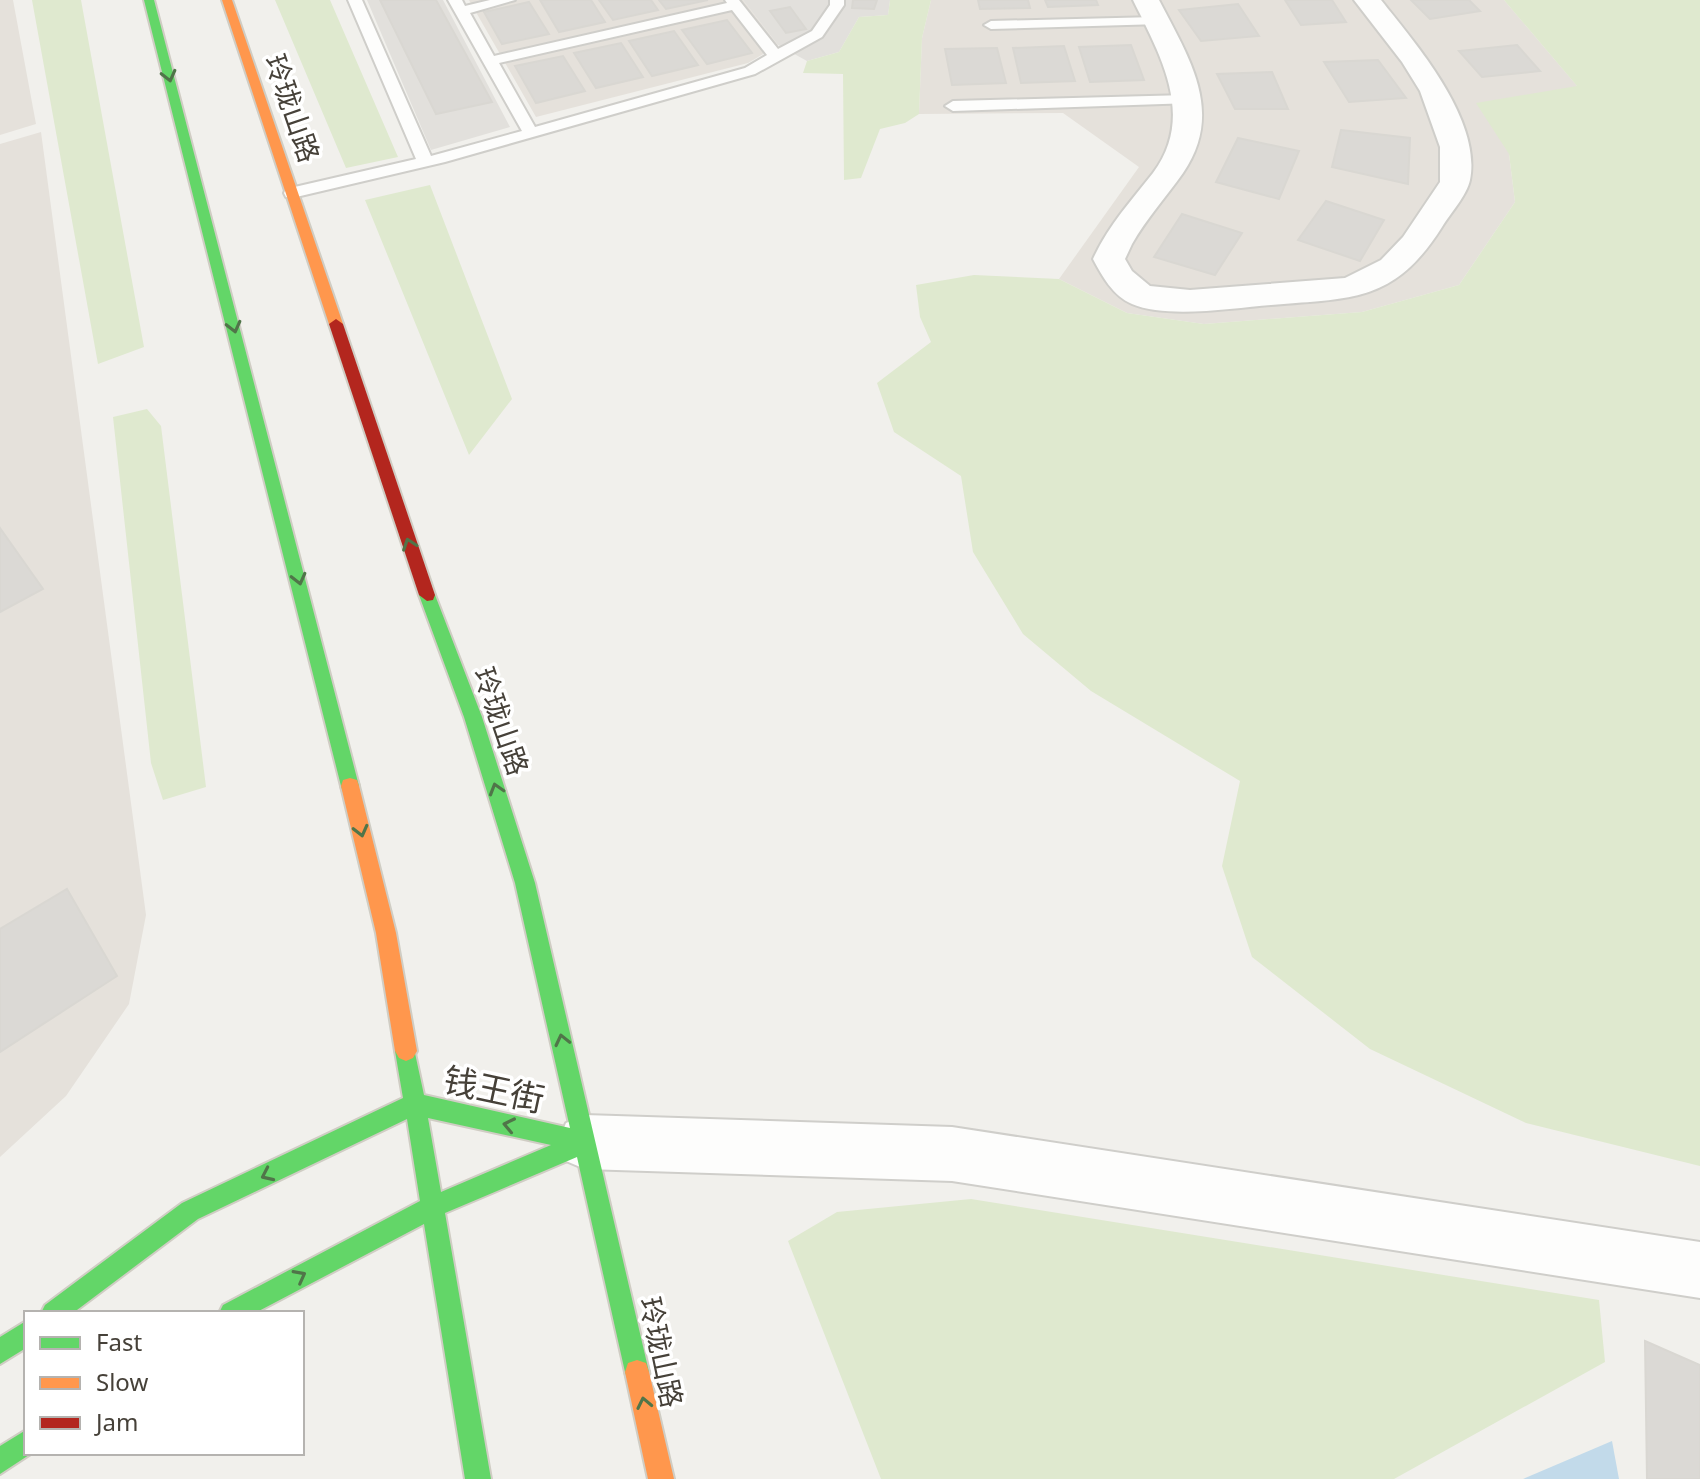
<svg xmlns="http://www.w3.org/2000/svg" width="1700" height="1479" viewBox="0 0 1700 1479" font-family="'Noto Sans','Noto Sans SC',sans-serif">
	<rect width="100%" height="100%" fill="#f1f0ec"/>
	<path fill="#e5e1db" d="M0 0H13L36 124 0 135Z
		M469 0H743L778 45 748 63 536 117Z
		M931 0H1504L1578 87 1509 154 1515 202 1459 285 1362 312 1204 324 1127 313 1059 279 1139 167 1063 113 919 114 922 38Z
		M41 132 146 915 129 1004 66 1096 0 1157V144Z"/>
	<path fill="#e2e0dc" d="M367 0H443L510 127 431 150Z
		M743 0H890L888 15 859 17 839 52 807 61 778 45Z"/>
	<path fill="#dfe9cf" d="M32 0H81L144 347 98 364Z
		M275 0H330L398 157 346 168Z
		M890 0H931L922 38 919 114 905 123 880 129 861 178 844 180 843 74 803 73 807 61 839 52 859 17 888 15Z
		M1504 0H1700V1166L1526 1123 1370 1049 1252 957 1222 866 1240 781 1091 691 1023 634 973 552 961 476 894 432 877 383 931 342 920 317 916 285 974 275 1059 279 1127 313 1204 324 1362 312 1459 285 1515 202 1509 154 1476 103 1577 86Z
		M430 185 512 399 469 455 365 200Z
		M147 409 161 426 206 787 163 800 151 763 113 417Z
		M971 1199 1599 1300 1605 1362 1394 1479H881L788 1241 837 1212Z"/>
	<path fill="#c2daea" d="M1612 1441 1619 1479H1523Z"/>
	<path fill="#dbd9d5" stroke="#d9d7d2" stroke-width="2" d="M380 0H436L492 102 436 114Z
		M540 0H591L605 22 559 32Z
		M599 0H651L658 10 613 20Z
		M659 0H708L666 9Z
		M853 0H877L874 9 852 8Z
		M978 0H1028L1030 8 980 9Z
		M1045 0H1096L1098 5 1048 7Z
		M1285 0H1332L1346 22 1301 25Z
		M1411 0H1469L1480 11 1430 19Z
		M529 2 549 34 502 44 484 12Z
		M1238 4 1259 36 1201 41 1179 10Z
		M790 7 806 29 786 33 770 11Z
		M727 20 752 53 707 64 682 30Z
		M674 31 698 65 652 76 629 41Z
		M621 43 643 77 596 88 574 53Z
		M1131 45 1144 80 1090 82 1079 47Z
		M1517 45 1540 71 1482 77 1459 51Z
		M1064 46 1075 81 1021 83 1013 48Z
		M997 48 1006 83 952 85 945 49Z
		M563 56 585 91 536 103 515 66Z
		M1378 60 1406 98 1349 102 1324 62Z
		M1272 72 1288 109H1235L1217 74Z
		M1341 130 1410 138 1408 184 1332 167Z
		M1238 138 1299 151 1279 199 1216 182Z
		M1326 201 1384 220 1360 261 1298 240Z
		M1182 214 1242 233 1215 275 1154 257Z
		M0 528 43 589 0 612Z
		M67 889 117 976 0 1052V929Z
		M1645 1341 1700 1365V1479H1647Z"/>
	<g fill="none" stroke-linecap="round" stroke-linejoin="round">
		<defs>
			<path id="lane" d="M348 0H362L431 156 522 131 448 0H462L465 6 490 0H515L470 13 494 56 727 3 725 0H739L778 49 812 31 830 5V0H844V5L822 37 755 74 445 162 292 198 286 197 284 193 286 189 416 159ZM732 10 767 55 745 68 535 127 499 63Z
				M1156 17 1163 21 1161 24 991 29 984 25 991 21Z
				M1187 95 1192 97V103L953 111 945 106 953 101Z"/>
			<path id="street" d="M1133 0H1159C1189 58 1225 112 1183 173 1166 197 1146 219 1132 244L1125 259 1132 271 1150 286 1190 290 1345 278 1381 260 1403 237 1440 182V147L1420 91 1402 62 1354 0H1381C1416 44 1482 120 1470 180 1467 195 1450 214 1442 227 1394 303 1352 298 1271 305 1233 308 1167 319 1132 304 1113 296 1102 276 1093 259 1108 226 1131 201 1153 173 1196 116 1160 55 1133 0Z
				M585 1115 952 1127 1700 1242V1298L952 1181 585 1169 566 1161 558 1142 566 1123Z"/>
			<path id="fast" d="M144 0H154L359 786 357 792 350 794 343 792 341 786Z
				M427 589 435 595 482 717 535 883 649 1372 646 1381 637 1384 628 1381 625 1372 577 1157 445 1213 491 1479H465L424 1224 255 1313H219L223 1305 420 1201 407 1119 198 1219 73 1313H41L45 1305 182 1203 403 1098 395 1051 399 1044 406 1041 413 1044 424 1095 570 1128 515 883 464 717 419 595ZM428 1118 551 1145 441 1192Z
				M26 1321V1348L0 1364V1337Z
				M26 1430V1453H32L0 1474V1446Z"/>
			<path id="slow" d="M222 0H232L343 324 341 327H331L329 324Z
				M350 778 357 780 359 786 396 933 417 1051 413 1058 406 1061 399 1058 395 1051 376 933 341 786 343 780Z
				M637 1360 646 1363 649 1372 674 1479H648L625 1372 628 1363Z"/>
			<path id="jam" d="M336 319 343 324 435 595 433 600 427 601 419 595 329 324Z"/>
		</defs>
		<use href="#lane" stroke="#cfceca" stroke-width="4"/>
		<use href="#street" stroke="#cfceca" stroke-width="4"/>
		<use href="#fast" stroke="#d0cdc4" stroke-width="4"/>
		<use href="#slow" stroke="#d0cdc4" stroke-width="4"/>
		<use href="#jam" stroke="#d0cdc4" stroke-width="4"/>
		<use href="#lane" fill="#fdfdfc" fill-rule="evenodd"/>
		<use href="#street" fill="#fdfdfc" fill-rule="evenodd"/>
		<use href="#fast" fill="#63d668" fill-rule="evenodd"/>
		<use href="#slow" fill="#ff974d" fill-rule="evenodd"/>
		<use href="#jam" fill="#b3261e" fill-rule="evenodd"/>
	</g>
	<defs><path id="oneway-chevron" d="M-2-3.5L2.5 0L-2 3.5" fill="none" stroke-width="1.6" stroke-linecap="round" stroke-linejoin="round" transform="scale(2)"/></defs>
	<g stroke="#507549">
		<use href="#oneway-chevron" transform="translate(169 76) rotate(76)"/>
		<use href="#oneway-chevron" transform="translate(234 327) rotate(76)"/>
		<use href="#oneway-chevron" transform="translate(409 544) rotate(-109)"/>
		<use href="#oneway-chevron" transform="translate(299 579) rotate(76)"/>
		<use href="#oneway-chevron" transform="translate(496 789) rotate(-107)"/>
		<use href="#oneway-chevron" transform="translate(361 831) rotate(76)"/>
		<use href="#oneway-chevron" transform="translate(562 1040) rotate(-103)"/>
		<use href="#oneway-chevron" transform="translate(509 1125) rotate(-168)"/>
		<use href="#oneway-chevron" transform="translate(267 1175) rotate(155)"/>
		<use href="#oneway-chevron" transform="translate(300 1276) rotate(-28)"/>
		<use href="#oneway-chevron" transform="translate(644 1403) rotate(-102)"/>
	</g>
	<g text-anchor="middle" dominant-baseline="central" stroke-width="7" stroke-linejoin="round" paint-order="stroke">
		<g font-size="28" fill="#464139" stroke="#fff">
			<text transform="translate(293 108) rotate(71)">玲珑山路</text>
			<text transform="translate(502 721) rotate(71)">玲珑山路</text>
			<text transform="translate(662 1352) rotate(78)">玲珑山路</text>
		</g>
		<g font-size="34" fill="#464139" stroke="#fff">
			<text transform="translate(494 1089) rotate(12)">钱王街</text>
		</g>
	</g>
	<rect x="24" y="1311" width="280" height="144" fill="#ffffff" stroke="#b5b3b0" stroke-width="2"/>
	<rect x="40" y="1337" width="40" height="12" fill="#63d668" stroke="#b5b3b0" stroke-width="2"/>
	<text x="96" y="1351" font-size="24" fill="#464139">Fast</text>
	<rect x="40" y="1377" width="40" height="12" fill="#ff974d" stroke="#b5b3b0" stroke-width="2"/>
	<text x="96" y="1391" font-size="24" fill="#464139">Slow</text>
	<rect x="40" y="1417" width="40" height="12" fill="#b3261e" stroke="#b5b3b0" stroke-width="2"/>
	<text x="96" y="1431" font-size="24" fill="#464139">Jam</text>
</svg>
